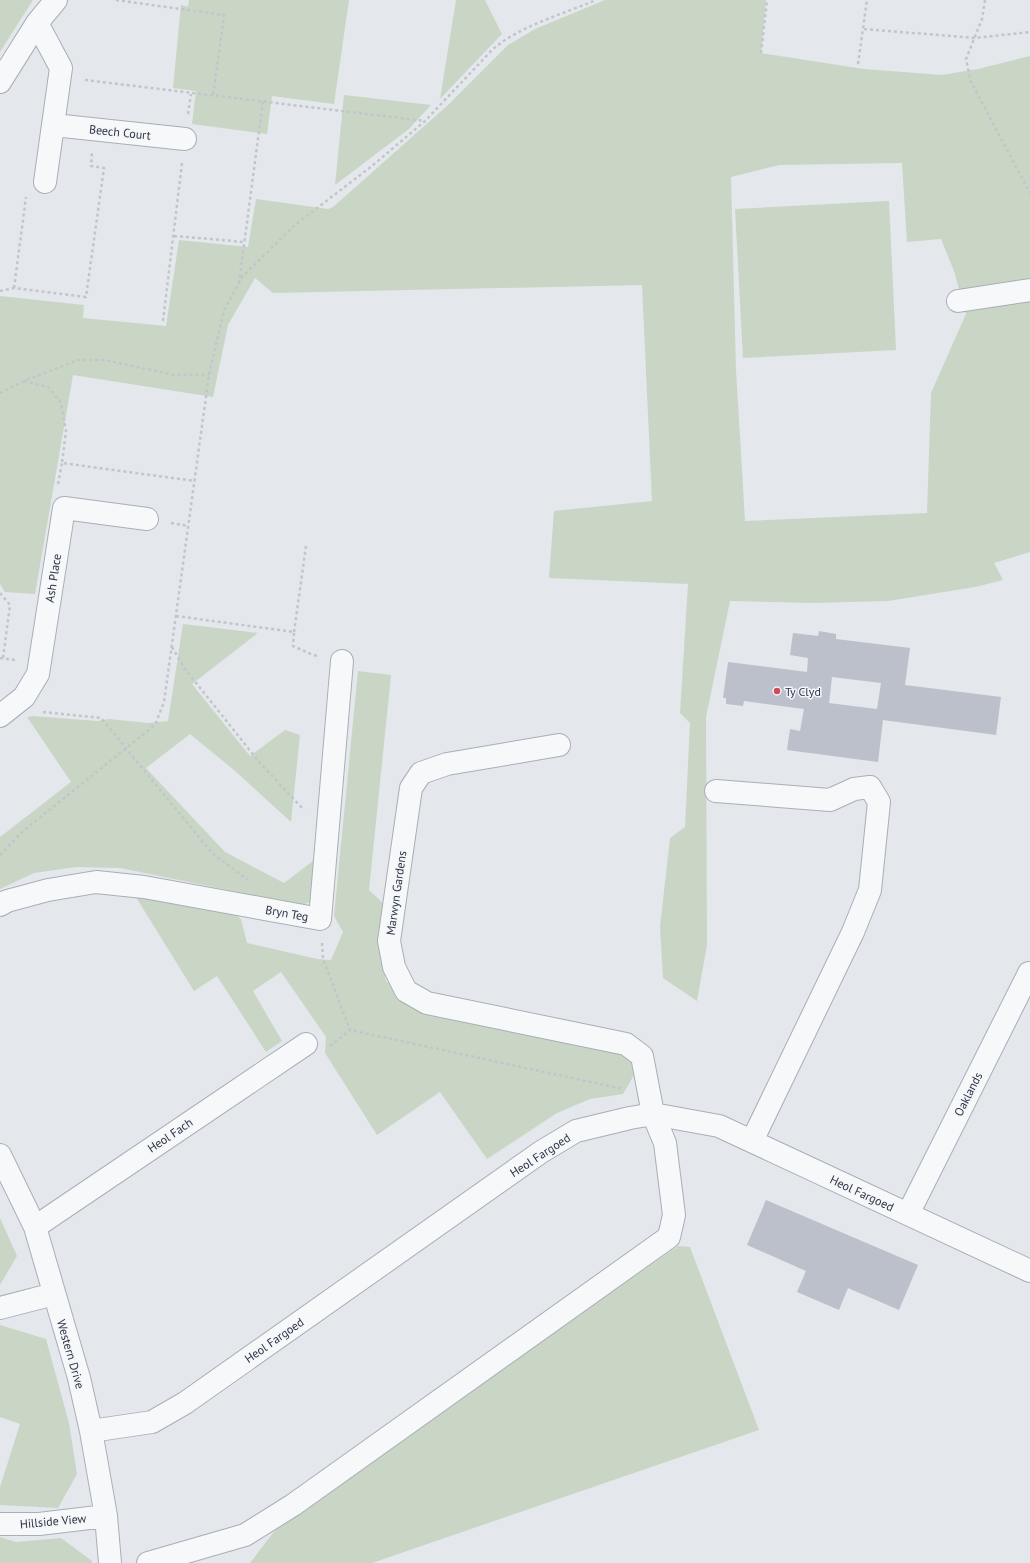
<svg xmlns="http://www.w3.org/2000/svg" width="1030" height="1563" viewBox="0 0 1030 1563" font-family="'PT Sans',sans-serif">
	<rect width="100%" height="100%" fill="#e4e7ec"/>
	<path fill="#c9d6c5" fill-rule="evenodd" d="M0 0H33L0 52Z
		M189 0H349L334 104 272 96 267 134 192 124 196 91 173 88 181 5 188 7Z
		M456 0H485L502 34 440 99Z
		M605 0H766L761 53 864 69 942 75 978 69 1030 56V552L994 563 1003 580 975 587 888 601 812 603 730 601 706 717 707 945 697 1001 663 978 660 927 670 838 685 827 690 723 680 713 688 584 549 578 554 511 652 501 642 285 273 293 255 278 228 325 213 397 73 375 35 594 5 592 0 584V296L84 305 83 318 166 326 179 240 248 247 256 199 328 209 333 207 448 105 508 45 535 29ZM902 163 907 242 941 239 954 271 966 314 931 393 927 513 745 521 736 370 731 177 779 165Z
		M344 95 431 105 409 129 335 185Z
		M889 201 896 350 743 358 735 209Z
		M183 624 258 633 192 684 250 756 285 730 300 735 291 822 234 770 190 734 146 768 225 852 284 883 317 858 313 901 302 905 120 868 76 867 34 873 0 889V837L71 782 27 717 33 716 98 721 109 719 148 723 168 721Z
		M358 671 391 675 369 890 387 907 380 949 386 981 416 1004 624 1049 631 1062 634 1075 623 1094 590 1099 557 1113 487 1159 440 1092 377 1135 325 1053 326 1037 281 972 253 991 282 1041 266 1052 217 976 194 991 134 894 232 912 241 919 247 943 317 959 331 960 343 932 334 916Z
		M0 1218 17 1256 0 1285Z
		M678 1246 690 1247 759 1430 372 1563H250L276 1529 495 1373Z
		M0 1325 46 1339 69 1423 77 1474 58 1508 0 1505V1487L20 1424 0 1417Z
		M0 1537 16 1542 61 1538 92 1561V1563H0Z"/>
	<path fill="#bbc0ca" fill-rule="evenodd" d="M819 631 836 634V639L910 648 905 685 1001 697 996 735 883 720 878 762 787 750 790 729 800 731 804 709 744 701 743 706 726 704V698H723L728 662 807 672 808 658 790 655 793 633 818 636ZM832 677 881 683 877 709 829 703Z
		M766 1200 918 1265 899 1310 848 1288 839 1310 797 1292 806 1271 747 1245Z"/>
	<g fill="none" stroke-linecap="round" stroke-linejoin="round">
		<defs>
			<path id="minor" d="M37 23 61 68 45 182
				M0 82 37 23 56 0
				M54 125 185 139
				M958 301 1030 290
				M0 716 24 697 38 674 64 508 147 519
				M716 791 830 800 854 789 870 787 879 802 870 890 853 932 752 1141
				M0 905 7 901 48 890 96 882 144 887 320 919 342 661
				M0 1155 35 1227 79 1378 91 1431 106 1516 110 1563
				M908 1214 1029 973
				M35 1227 306 1044
				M0 1308 54 1294
				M91 1431 152 1422 185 1403 541 1152 576 1131 630 1118 653 1114 719 1126 1030 1271
				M0 1524H39L106 1516
				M148 1563 245 1535 293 1505 669 1237 674 1215 665 1143 653 1114 642 1056 626 1044 427 1003 406 991 394 967 389 941 411 788 421 773 447 764 559 745"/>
		</defs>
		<use href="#minor" stroke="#a9aeb7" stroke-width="24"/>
		<path stroke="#c2c5cb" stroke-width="2.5" stroke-dasharray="3 3" stroke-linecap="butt" d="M116 0 224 15 213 96
			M985 0 982 19 966 59 971 82 1030 193
			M864 29 975 38 1030 32
			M761 53 767 0
			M858 64 867 0
			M85 80 425 121
			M188 114 191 94
			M174 236 244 242
			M239 283 263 101
			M14 288 26 197
			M0 291 14 288 86 297 104 168 91 166 92 153
			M163 321 182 163
			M24 381 48 387 61 403 66 431 62 463 195 481
			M0 393 24 381 78 360H105L174 375H209
			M58 484 62 463
			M171 523 188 526
			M0 593 10 605 3 658
			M176 616 294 632 293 646 313 655 319 656
			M294 632 306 546
			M172 647 185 669 260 763 304 810
			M0 658 15 660
			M43 712 101 718 212 853 248 880
			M0 855 22 832 155 725 164 702 209 375 224 310 243 276 295 225 372 166 425 121 493 49C520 26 563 14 596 0
			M322 943 323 959 350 1030 623 1089
			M330 1046 350 1030"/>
		<use href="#minor" stroke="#f7f8fa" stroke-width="22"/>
	</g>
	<circle fill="#d1495b" stroke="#f4f6f9" stroke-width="1.5" cx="777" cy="691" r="4"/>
	<g text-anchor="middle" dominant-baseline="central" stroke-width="3" stroke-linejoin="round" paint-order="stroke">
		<g font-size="12" fill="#2b3445" stroke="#f4f6f9">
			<text transform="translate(120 132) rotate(6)">Beech Court</text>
			<text transform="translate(53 578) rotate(-81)">Ash Place</text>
			<text transform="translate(396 893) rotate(-82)">Marwyn Gardens</text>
			<text transform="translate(287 913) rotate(10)">Bryn Teg</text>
			<text transform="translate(968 1094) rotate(-63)">Oaklands</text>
			<text transform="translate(170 1135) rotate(-34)">Heol Fach</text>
			<text transform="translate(540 1155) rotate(-33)">Heol Fargoed</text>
			<text transform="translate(862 1193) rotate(25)">Heol Fargoed</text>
			<text transform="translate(274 1340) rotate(-35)">Heol Fargoed</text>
			<text transform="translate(71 1354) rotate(74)">Western Drive</text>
			<text transform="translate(53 1521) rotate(-5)">Hillside View</text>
		</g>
		<g font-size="12" fill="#2b3445" stroke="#f4f6f9" text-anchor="start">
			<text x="785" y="691">Ty Clyd</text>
		</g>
	</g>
</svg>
